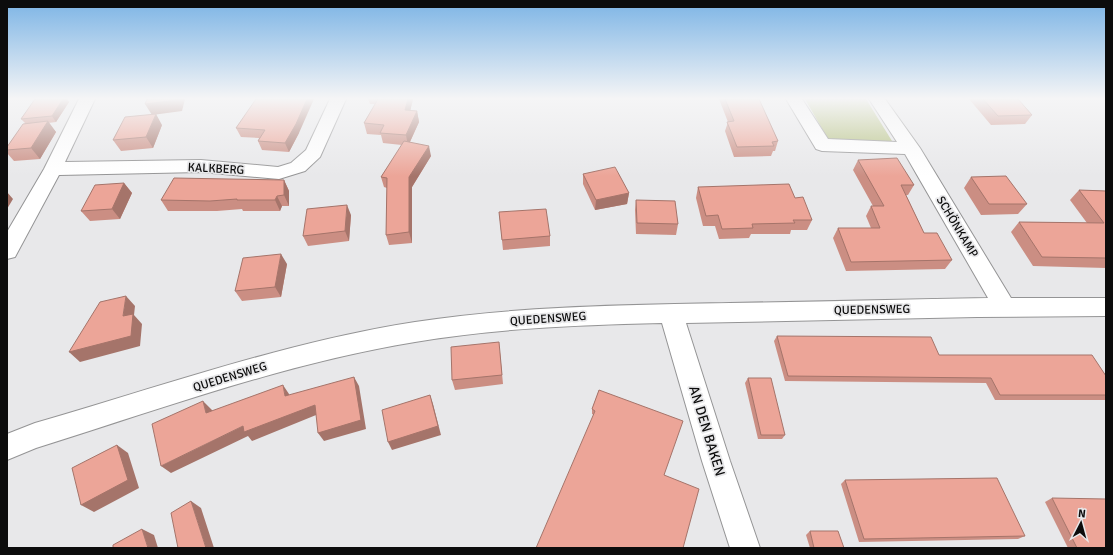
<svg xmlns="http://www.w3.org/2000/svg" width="1113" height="555" viewBox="0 0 1113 555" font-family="Signika,sans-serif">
	<rect width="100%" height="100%" fill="#e8e8ea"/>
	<path fill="#b5c181" d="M805 99H866L892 141H829Z"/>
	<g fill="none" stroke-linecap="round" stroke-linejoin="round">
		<defs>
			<path id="minor" d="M79 99H95L65 162 201 160 278 167 291 163 306 150 330 99H346L320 157 305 171 279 179 201 172 59 175 15 257 7 259V232L44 169Z
				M786 99H802L828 139 897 142 869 99H885L920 148 1011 298H1106V316L977 317 686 323 730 461 760 548H730L702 461 662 323C580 325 497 328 415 342 286 363 161 409 36 448L7 460V434L35 423C160 387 286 342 415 322 519 306 625 305 730 303 816 302 902 299 988 298L905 154 822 151 816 149Z"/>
		</defs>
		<use href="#minor" stroke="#949495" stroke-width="2"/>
		<use href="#minor" fill="#fff" fill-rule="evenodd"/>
	</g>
	<path fill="#cb8e83" d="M35 99H67L69 102 56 122 48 123 56 132 40 159 14 161 7 153V147L25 123 21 119Z
		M368 99H413L410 110 417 111 419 122 410 142 431 156 412 187V243L389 245 386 235 387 188 384 187 381 177 402 145 383 143 381 135 367 134 364 123 375 104H370Z
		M719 99H759L778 141 775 151H773L771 156 734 157 725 131 728 122Z
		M969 99H1018L1032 115 1025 124 991 125Z
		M256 100 299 133 289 152 262 150 258 141 259 138 241 137 236 128Z
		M162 125 153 148 121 151 113 140Z
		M858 160 914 185 908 195H906L924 233 952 260 945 269 846 271 833 238 838 228H871L866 216 871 206H873L853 170Z
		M583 174 629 193 627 204 595 210 583 184Z
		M971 177 1027 204 1018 214 981 215 964 188Z
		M284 180 289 191V206H282L280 211H243L242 209 217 211H168L161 200Z
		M124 183 132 193 120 219 90 221 81 211Z
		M698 187 795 198 812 220 807 230H791L790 234H751L749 238 719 239 715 226H703L696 198Z
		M1079 190 1106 191V268L1033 266 1011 232 1019 222 1087 223 1070 200Z
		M636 200 678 224 676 235 636 234 635 210Z
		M499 212 550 236V246L503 250Z
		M351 215 349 241 308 246 303 236Z
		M287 264 281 297 242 301 235 291Z
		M777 336 1106 376V400H995L986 383 785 381 774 341Z
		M500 352 503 384 455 390 452 380Z
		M748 378 785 435 782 439H758L745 383Z
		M599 390 664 475 683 548 594 415 592 414V409Z
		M845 480 1025 536 1018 539 859 542 841 484Z
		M1052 498 1106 548H1068L1045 502Z
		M810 531 844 548H810L806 535Z"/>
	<path fill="#a5746a" d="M63 99H67L69 102 56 122 52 116Z
		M177 99H185L182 111 152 115 145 104Z
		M307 99H314L299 133 289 152 285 143Z
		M408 99H413L408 121 405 110Z
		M417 111 419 122 408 146 406 135Z
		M156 114 162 125 153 148 146 137Z
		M48 121 56 132 40 159 31 148Z
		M429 146 431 156 412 187V243L409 232V177Z
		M284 180 289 191V206L284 195Z
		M124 183 132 193 120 219 112 209Z
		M7 192 13 199 7 209Z
		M629 193 627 204 595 210 596 200Z
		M277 196 282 206 280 211 275 200Z
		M347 205 351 215 349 241 345 231Z
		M281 254 287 264 281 297 275 287Z
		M126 296 135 306 134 315 142 324 140 346 80 362 69 352 123 316Z
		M354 377 359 386 366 429 324 441 318 433Z
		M283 385 289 394 292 405 285 396Z
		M430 395 433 404 441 435 392 450 388 442Z
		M203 401 212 410 215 422 206 413Z
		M315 405 321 413 252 441 248 436 171 473 161 466 243 426Z
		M117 445 128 453 139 488 94 512 81 505Z
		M191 501 201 508 214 548H206Z
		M142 529 154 535 158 548H148Z"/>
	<path fill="#eca598" stroke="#a5746a" d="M35 99H63L52 116 21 119Z
		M147 99H177L176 100 145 104Z
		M256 99H307L296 124 285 143 258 141 265 130 236 128Z
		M378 99H408L405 110 417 111 406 135 380 133 384 125 364 123Z
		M725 99H759L778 141 772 142 774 146 737 147 727 122 734 121Z
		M983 99H1018L1032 115 998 116Z
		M156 114 146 137 113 140 125 117Z
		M48 121 31 148 7 150V147L23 124Z
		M404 141 429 146 409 177V232L386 235 387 178 381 177Z
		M897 158 914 185H901L924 233H937L952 260 851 262 838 228H880L871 206H884L858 160Z
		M615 167 629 193 596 200 583 174Z
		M1006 176 1027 204H989L971 177Z
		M174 178 284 180V195L277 196 275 200H237V199L210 201 161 200Z
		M124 183 112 209 81 211 95 185Z
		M789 184 795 198 803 197 812 220H793L795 223 752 224 753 228 722 229 718 215 706 216 698 187Z
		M1079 190 1106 191V258L1042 257 1019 222 1104 223Z
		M636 200 675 201 678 224 637 223Z
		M347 205 345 231 303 236 307 209Z
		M546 209 550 236 502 240 499 212Z
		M281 254 275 287 235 291 243 258Z
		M126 296 123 316 133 314 131 336 69 352 100 302Z
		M777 336 931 337 939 355H1092L1106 376V395H1000L991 378 788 376Z
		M499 342 502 375 452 380 451 347Z
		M354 377 361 420 318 433 315 405 244 432 243 426 161 466 152 424 203 401 206 413 283 385 285 396Z
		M748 378H771L785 435H761Z
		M599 390 683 421 664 475 699 489 683 548H536L595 411 592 409Z
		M430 395 438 426 388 442 382 410Z
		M117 445 128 480 81 505 72 468Z
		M997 478 1025 536 864 539 845 480Z
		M1052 498 1106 499V548H1077Z
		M191 501 206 548H178L171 513Z
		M142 529 148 548H113V545Z
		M810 531H838L844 548H814Z"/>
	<linearGradient id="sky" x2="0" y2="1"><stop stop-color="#7cb4e5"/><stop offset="0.56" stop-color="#f5f5f6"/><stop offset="1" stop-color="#f5f5f6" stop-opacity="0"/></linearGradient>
	<rect width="1113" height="176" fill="url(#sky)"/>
	<g text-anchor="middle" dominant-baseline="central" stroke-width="3.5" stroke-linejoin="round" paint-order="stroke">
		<g font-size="12" fill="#0c0c0c" stroke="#e8e8ea">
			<text transform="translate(216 169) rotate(3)">KALKBERG</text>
			<text transform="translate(957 227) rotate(59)">SCHÖNKAMP</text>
			<text transform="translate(872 310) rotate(-1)">QUEDENSWEG</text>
			<text transform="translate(548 319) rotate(-4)">QUEDENSWEG</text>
			<text transform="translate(230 377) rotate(-17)">QUEDENSWEG</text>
		</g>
		<g font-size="14" fill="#0c0c0c" stroke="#e8e8ea">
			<text transform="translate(707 431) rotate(73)">AN DEN BAKEN</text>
		</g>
	</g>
	<rect width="1113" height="555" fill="none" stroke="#0c0c0c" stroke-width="16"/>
	<g transform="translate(1081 523) rotate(6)" stroke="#e8e8ea" stroke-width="3" paint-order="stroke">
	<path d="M0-3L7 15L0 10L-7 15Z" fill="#0c0c0c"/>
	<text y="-6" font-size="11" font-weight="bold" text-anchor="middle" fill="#0c0c0c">N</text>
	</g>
</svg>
